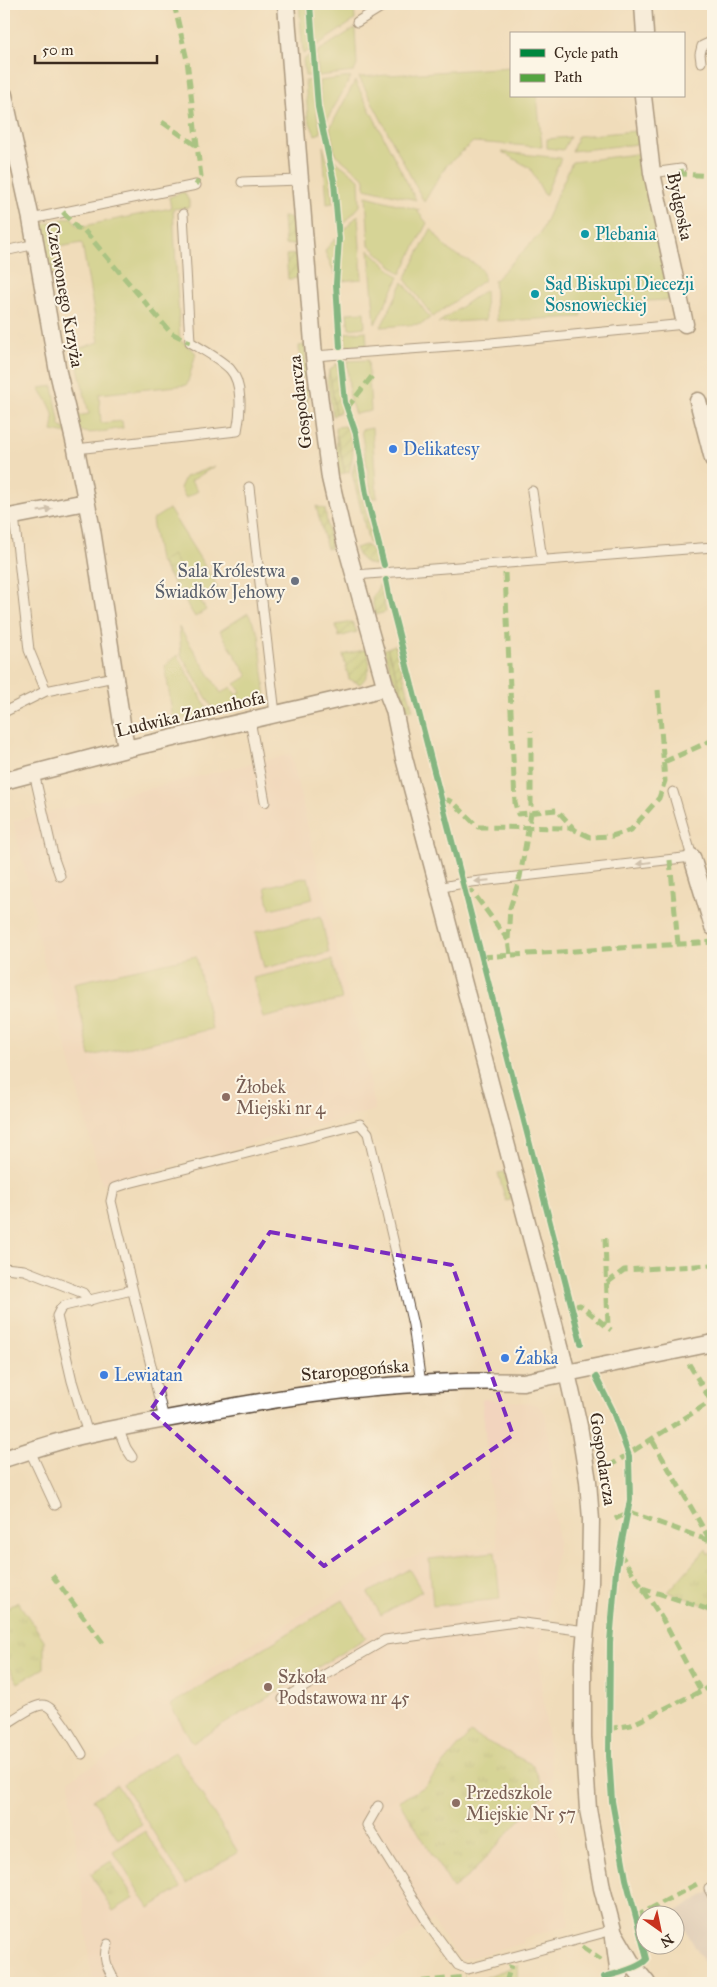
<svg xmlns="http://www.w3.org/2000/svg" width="717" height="1987" viewBox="0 0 717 1987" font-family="'IM FELL Great Primer',serif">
	<defs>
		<pattern id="park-tufts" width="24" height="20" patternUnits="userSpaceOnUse" patternTransform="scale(1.25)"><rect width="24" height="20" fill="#b7c96c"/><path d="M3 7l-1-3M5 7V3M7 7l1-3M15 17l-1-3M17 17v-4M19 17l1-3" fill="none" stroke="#96a358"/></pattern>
		<pattern id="garden-furrows" width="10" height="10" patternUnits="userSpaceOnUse" patternTransform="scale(1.25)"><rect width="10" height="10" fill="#b7c96c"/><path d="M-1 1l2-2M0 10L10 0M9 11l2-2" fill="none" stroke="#96a358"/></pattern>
	</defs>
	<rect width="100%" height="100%" fill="#fcf5e5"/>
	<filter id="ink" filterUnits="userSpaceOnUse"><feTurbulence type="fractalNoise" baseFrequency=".02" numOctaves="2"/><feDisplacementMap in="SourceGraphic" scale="10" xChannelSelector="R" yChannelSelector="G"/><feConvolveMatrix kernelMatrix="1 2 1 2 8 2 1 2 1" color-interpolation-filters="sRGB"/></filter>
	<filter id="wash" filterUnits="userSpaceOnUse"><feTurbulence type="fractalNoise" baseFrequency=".0096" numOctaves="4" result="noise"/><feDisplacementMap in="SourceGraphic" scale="20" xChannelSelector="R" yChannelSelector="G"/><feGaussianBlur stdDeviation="1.12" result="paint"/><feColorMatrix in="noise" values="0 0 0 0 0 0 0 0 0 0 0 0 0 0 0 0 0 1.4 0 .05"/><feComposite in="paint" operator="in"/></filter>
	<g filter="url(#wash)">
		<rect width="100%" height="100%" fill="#f0dcba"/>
		<path fill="#f2d4be" d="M291 754 352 1015 355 1016 375 1110 102 1184 44 962 34 921 37 920 13 821Z
			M482 1399 531 1403 538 1405 546 1414 558 1543 540 1651 541 1679 569 1926 522 1938 523 1943 460 1960 432 1920 337 1983H92L69 1780 159 1725 147 1707 388 1563 424 1554 498 1547 493 1517Z"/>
		<path fill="#cfc0ba" d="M713 1890V1965L708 1969 675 1912Z"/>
		<path fill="#b7c96c" stroke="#797a45" d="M299 4H308L311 49 303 54Z
			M313 4H354L355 20 316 46Z
			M355 28 357 65 354 72 318 76 317 52Z
			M312 54 313 76H305L303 60Z
			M511 67V96H537L542 147 473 142 446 166 424 202 359 77Z
			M351 77 324 125 319 81Z
			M313 80 317 114 321 133 315 135 308 118 305 81Z
			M355 81 416 200 365 188V179L335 154 330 128Z
			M635 131 637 132 638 144 572 151 578 136Z
			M570 137 563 150 547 148V139Z
			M323 146 329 167 333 203 327 204Z
			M502 152 561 158 545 196 530 168Z
			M643 153 647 185 669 300 581 304V317L497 321 494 281 540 234 572 162Z
			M333 159 359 179 360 206 341 227Z
			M184 192 189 201V207L173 209 180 340 196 353 187 385 99 394 101 423 122 421 123 428C115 429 88 436 82 431 77 429 77 421 76 416L89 414 74 350 99 342 82 243 53 248 57 273 49 274 40 225 71 217 79 227 171 208 169 197Z
			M366 196 420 210 418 212 427 223 401 274 369 245Z
			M358 215 362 279 341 281V233Z
			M431 229C438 236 444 248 453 253 465 261 484 262 484 280L433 317 405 279Z
			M336 238 335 274 325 252 326 249Z
			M369 250 399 277 375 324Z
			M403 282 430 318 422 324 381 327Z
			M485 290 486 320 438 323Z
			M364 312 365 327 349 329 347 313Z
			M366 331 367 345 346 346 345 333Z
			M305 345 307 377 301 378 299 346Z
			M368 360 371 411 355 414 350 400 347 361Z
			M329 371 336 414 333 416 327 382Z
			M53 386 60 426 65 429 68 434 52 431C57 412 49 404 39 388Z
			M308 388 307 396 310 419H308L303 389Z
			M372 428 377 498H372L361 430Z
			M336 435 345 473 337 475V470Z
			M215 466 191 481 198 491 186 498 180 488 185 477Z
			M169 509 218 587 199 598 206 610 195 617 159 560 152 520Z
			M248 613 259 634 266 699 215 712 181 655 179 627 221 693 231 687 236 695 241 692 235 684 248 676 220 631Z
			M387 648 409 711H407L390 669 384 649Z
			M177 655 210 713 140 728 139 727 173 719 165 666Z
			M308 877 313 899 270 909 265 887Z
			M321 916 329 953 264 968 255 932Z
			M196 956 212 1029 90 1056 74 983Z
			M332 960 342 999 263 1018 253 978Z
			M504 1172 511 1200 506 1201 498 1173Z
			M495 1552 500 1599 433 1606 429 1559Z
			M409 1569 422 1591 381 1615 368 1593Z
			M343 1600 366 1638 193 1743 170 1705Z
			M175 1752 238 1852 186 1884 123 1784Z
			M117 1785 142 1824 118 1839 93 1799Z
			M145 1831 181 1888 149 1908 113 1851Z
			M518 1965 517 1983H461H470Z"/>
		<path fill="url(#park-tufts)" stroke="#797a45" d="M172 555 186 576 175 584 161 562Z
			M706 1549 708 1554 713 1552V1608L668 1592Z
			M18 1602 44 1640V1668L18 1683 4 1660V1610Z
			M470 1733 533 1765 545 1792 471 1874 453 1888 399 1801 424 1787Z
			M111 1861 134 1898 113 1911 91 1874Z"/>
		<path fill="url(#garden-furrows)" stroke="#797a45" d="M283 217H289L296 222 297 244 285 245Z
			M298 254 300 278 288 279 286 255Z
			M337 363 342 408 340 412 336 414 329 371Z
			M346 426C355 442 354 455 349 472L345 473 335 427Z
			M355 461 360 488 375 549 369 543 352 473Z
			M316 506 325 509 331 548 327 549Z
			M366 545 373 551 376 565C364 565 359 558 355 548Z
			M380 584 386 612 375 615 372 599Z
			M352 622 357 632 339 637 336 625Z
			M395 645 413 710 409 711 387 648Z
			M367 649C370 662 372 673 360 684L349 679 343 655Z"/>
	</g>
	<g filter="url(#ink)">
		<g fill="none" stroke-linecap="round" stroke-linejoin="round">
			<defs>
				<path id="service" d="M357 22 386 4
					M701 62 700 54 702 46 713 41
					M652 173 681 169
					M242 182 301 180
					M31 219 196 185
					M4 248 9 250 36 244
					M314 356 491 343 685 324
					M76 449 237 431C241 413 243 383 230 369 219 358 203 350 190 342L183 214
					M249 487 275 714
					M532 491 542 559
					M14 516 29 650 46 691 114 677
					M355 575 713 547
					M4 712 46 691
					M250 720 265 802
					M34 773 54 859 60 876
					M438 888 463 883 692 857 673 792
					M4 1268 24 1270 83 1293 89 1301
					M164 1419 111 1201 114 1188 129 1183 360 1124 368 1133 413 1325 421 1384
					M118 1428 126 1448 132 1457
					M88 1434 72 1381 57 1316 60 1310 64 1306 132 1290
					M30 1451 55 1505
					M283 1699 385 1640 516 1622 586 1631
					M4 1725C14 1720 32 1705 43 1705 55 1705 75 1743 82 1754
					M378 1806 367 1825 433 1931 458 1965 468 1969 613 1930
					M713 1887 709 1889 713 1896
					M108 1944C101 1959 109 1970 116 1983"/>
				<path id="minor" d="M286 4 314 356 330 478 344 538 387 692 394 710 404 758 567 1373 579 1426 588 1481 591 1520 590 1583 583 1662V1737L588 1809 602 1888 613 1930 620 1983
					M643 4 645 34
					M4 95 31 219 58 372 76 449 92 530 126 749
					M643 96 652 173 685 324
					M698 401 713 459
					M4 518 86 502
					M4 781 126 749 358 695 386 687
					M692 857 713 927
					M4 1459C29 1451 54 1442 80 1436 123 1426 167 1419 210 1411 313 1391 419 1379 523 1382L713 1343
					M616 1936 634 1967 647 1983"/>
			</defs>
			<use href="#service" stroke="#564535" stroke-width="11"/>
			<use href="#minor" stroke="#564535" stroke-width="19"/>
			<use href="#service" stroke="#fff" stroke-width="9"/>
			<use href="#minor" stroke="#fff" stroke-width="16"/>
			<path stroke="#54a441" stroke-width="5" stroke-dasharray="10 5" stroke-linecap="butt" d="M174 4 187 60 197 146 201 176 196 185
				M162 122 197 146
				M681 169 682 174 713 176
				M63 212 78 229H83L171 333 190 342
				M347 408 373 375
				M505 573 515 803 518 814 557 810 575 830 590 837 612 836 631 830 659 798 665 781 658 690
				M664 762 713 740
				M443 801 448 800 455 804 478 827 574 828
				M670 860 678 944
				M465 894 472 891 508 940
				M510 954 508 940 510 908 520 877 531 813V731
				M482 957 713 942
				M605 1238 608 1327
				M607 1283 624 1270 713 1265
				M573 1307 580 1305 611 1330
				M689 1364 711 1401
				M652 1440 713 1545
				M608 1467 713 1400
				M615 1519 629 1512 713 1542
				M619 1552 663 1620 701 1691 713 1685
				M52 1575 103 1643
				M642 1588 713 1611
				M608 1729 631 1725 701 1691
				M635 1917 697 1884
				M582 1947 601 1960
				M406 1983 466 1977
				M506 1983 511 1965"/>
			<defs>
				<path id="cycleway" d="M310 4 318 107 334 182 339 239 336 284 340 347
					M341 362 345 402 356 434 366 494 384 565
					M386 580 390 600 581 1343
					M596 1377 612 1409 629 1456 630 1500 616 1571 610 1642 609 1756 612 1801 626 1879 647 1959C640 1968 615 1974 604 1977"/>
			</defs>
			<use href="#cycleway" stroke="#fcf5e5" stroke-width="9"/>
			<use href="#cycleway" stroke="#00873e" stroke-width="6"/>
		</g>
		<defs><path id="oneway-solid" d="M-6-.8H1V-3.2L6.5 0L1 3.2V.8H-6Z" transform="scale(1.25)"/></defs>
		<g fill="#a79f9a">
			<use href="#oneway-solid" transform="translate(45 510) rotate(-11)"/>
			<use href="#oneway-solid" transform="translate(644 863) rotate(173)"/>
			<use href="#oneway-solid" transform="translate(482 881) rotate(175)"/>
		</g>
	</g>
	<path d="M0 0H717V1987H0ZM270 1232 452 1265 513 1435 324 1566 150 1411Z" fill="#f0dcba" fill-opacity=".55" fill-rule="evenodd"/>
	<path fill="none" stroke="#7b2cbf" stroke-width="4" stroke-dasharray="10 6" stroke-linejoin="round" d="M270 1232 452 1265 513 1435 324 1566 150 1411Z"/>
	<g fill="#0f9aa8" stroke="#fcf5e5" stroke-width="2">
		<circle cx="585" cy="234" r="5"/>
		<circle cx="535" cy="294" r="5"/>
	</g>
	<g fill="#3f7fe0" stroke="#fcf5e5" stroke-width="2">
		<circle cx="393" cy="449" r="5"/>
		<circle cx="505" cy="1358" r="5"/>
		<circle cx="104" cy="1375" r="5"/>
	</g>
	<circle fill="#6b7280" stroke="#fcf5e5" stroke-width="2" cx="295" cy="581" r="5"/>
	<g fill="#8d6e63" stroke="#fcf5e5" stroke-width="2">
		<circle cx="226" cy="1097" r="5"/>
		<circle cx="268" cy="1687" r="5"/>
		<circle cx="456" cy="1803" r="5"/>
	</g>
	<g text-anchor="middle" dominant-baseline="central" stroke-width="4" stroke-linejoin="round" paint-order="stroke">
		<g font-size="18" fill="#3b2a1e" stroke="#fcf5e5">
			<text transform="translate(680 206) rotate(78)">Bydgoska</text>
			<text transform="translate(65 295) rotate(80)">Czerwonego Krzyża</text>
			<text transform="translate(300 402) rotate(-97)">Gospodarcza</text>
			<text transform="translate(190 714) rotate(-13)">Ludwika Zamenhofa</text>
			<text transform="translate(355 1370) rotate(-5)">Staropogońska</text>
			<text transform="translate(603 1459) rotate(81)">Gospodarcza</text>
		</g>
		<g font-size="18" fill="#0d838f" stroke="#fcf5e5" text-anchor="start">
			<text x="595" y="234">Plebania</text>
			<text x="545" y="284">Sąd Biskupi Diecezji<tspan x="545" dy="21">Sosnowieckiej</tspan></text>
		</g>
		<g font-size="18" fill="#366cbe" stroke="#fcf5e5" text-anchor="start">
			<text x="403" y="449">Delikatesy</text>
			<text x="515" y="1358">Żabka</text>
			<text x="114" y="1375">Lewiatan</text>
		</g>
		<g font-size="18" fill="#5b616d" stroke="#fcf5e5" text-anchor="end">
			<text x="285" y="571">Sala Królestwa<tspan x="285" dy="21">Świadków Jehowy</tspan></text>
		</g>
		<g font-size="18" fill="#785e54" stroke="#fcf5e5" text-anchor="start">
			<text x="236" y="1087">Żłobek<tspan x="236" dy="21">Miejski nr 4</tspan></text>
			<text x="278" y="1677">Szkoła<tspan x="278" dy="21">Podstawowa nr 45</tspan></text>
			<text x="466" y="1793">Przedszkole<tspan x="466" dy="21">Miejskie Nr 57</tspan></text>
		</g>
	</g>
	<rect width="717" height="1987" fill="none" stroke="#fcf5e5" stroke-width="20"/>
	<rect x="510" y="32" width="175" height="65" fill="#fcf5e5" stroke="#afa495"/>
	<rect x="520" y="49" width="25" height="8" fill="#00873e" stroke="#afa495"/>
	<text x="554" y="58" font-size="15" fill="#3b2a1e">Cycle path</text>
	<rect x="520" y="74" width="25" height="8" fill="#54a441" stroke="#afa495"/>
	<text x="554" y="82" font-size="15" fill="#3b2a1e">Path</text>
	<g transform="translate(660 1930) rotate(147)"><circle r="24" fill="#fcf5e5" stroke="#afa495"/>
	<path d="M0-4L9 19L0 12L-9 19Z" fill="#c8321e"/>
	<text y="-8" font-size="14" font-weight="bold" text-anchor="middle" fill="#3b2a1e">N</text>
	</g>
	<path d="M35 55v8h122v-8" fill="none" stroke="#3b2a1e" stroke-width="2.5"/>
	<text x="42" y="55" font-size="15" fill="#3b2a1e" stroke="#fcf5e5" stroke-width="4" paint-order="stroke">50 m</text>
</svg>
